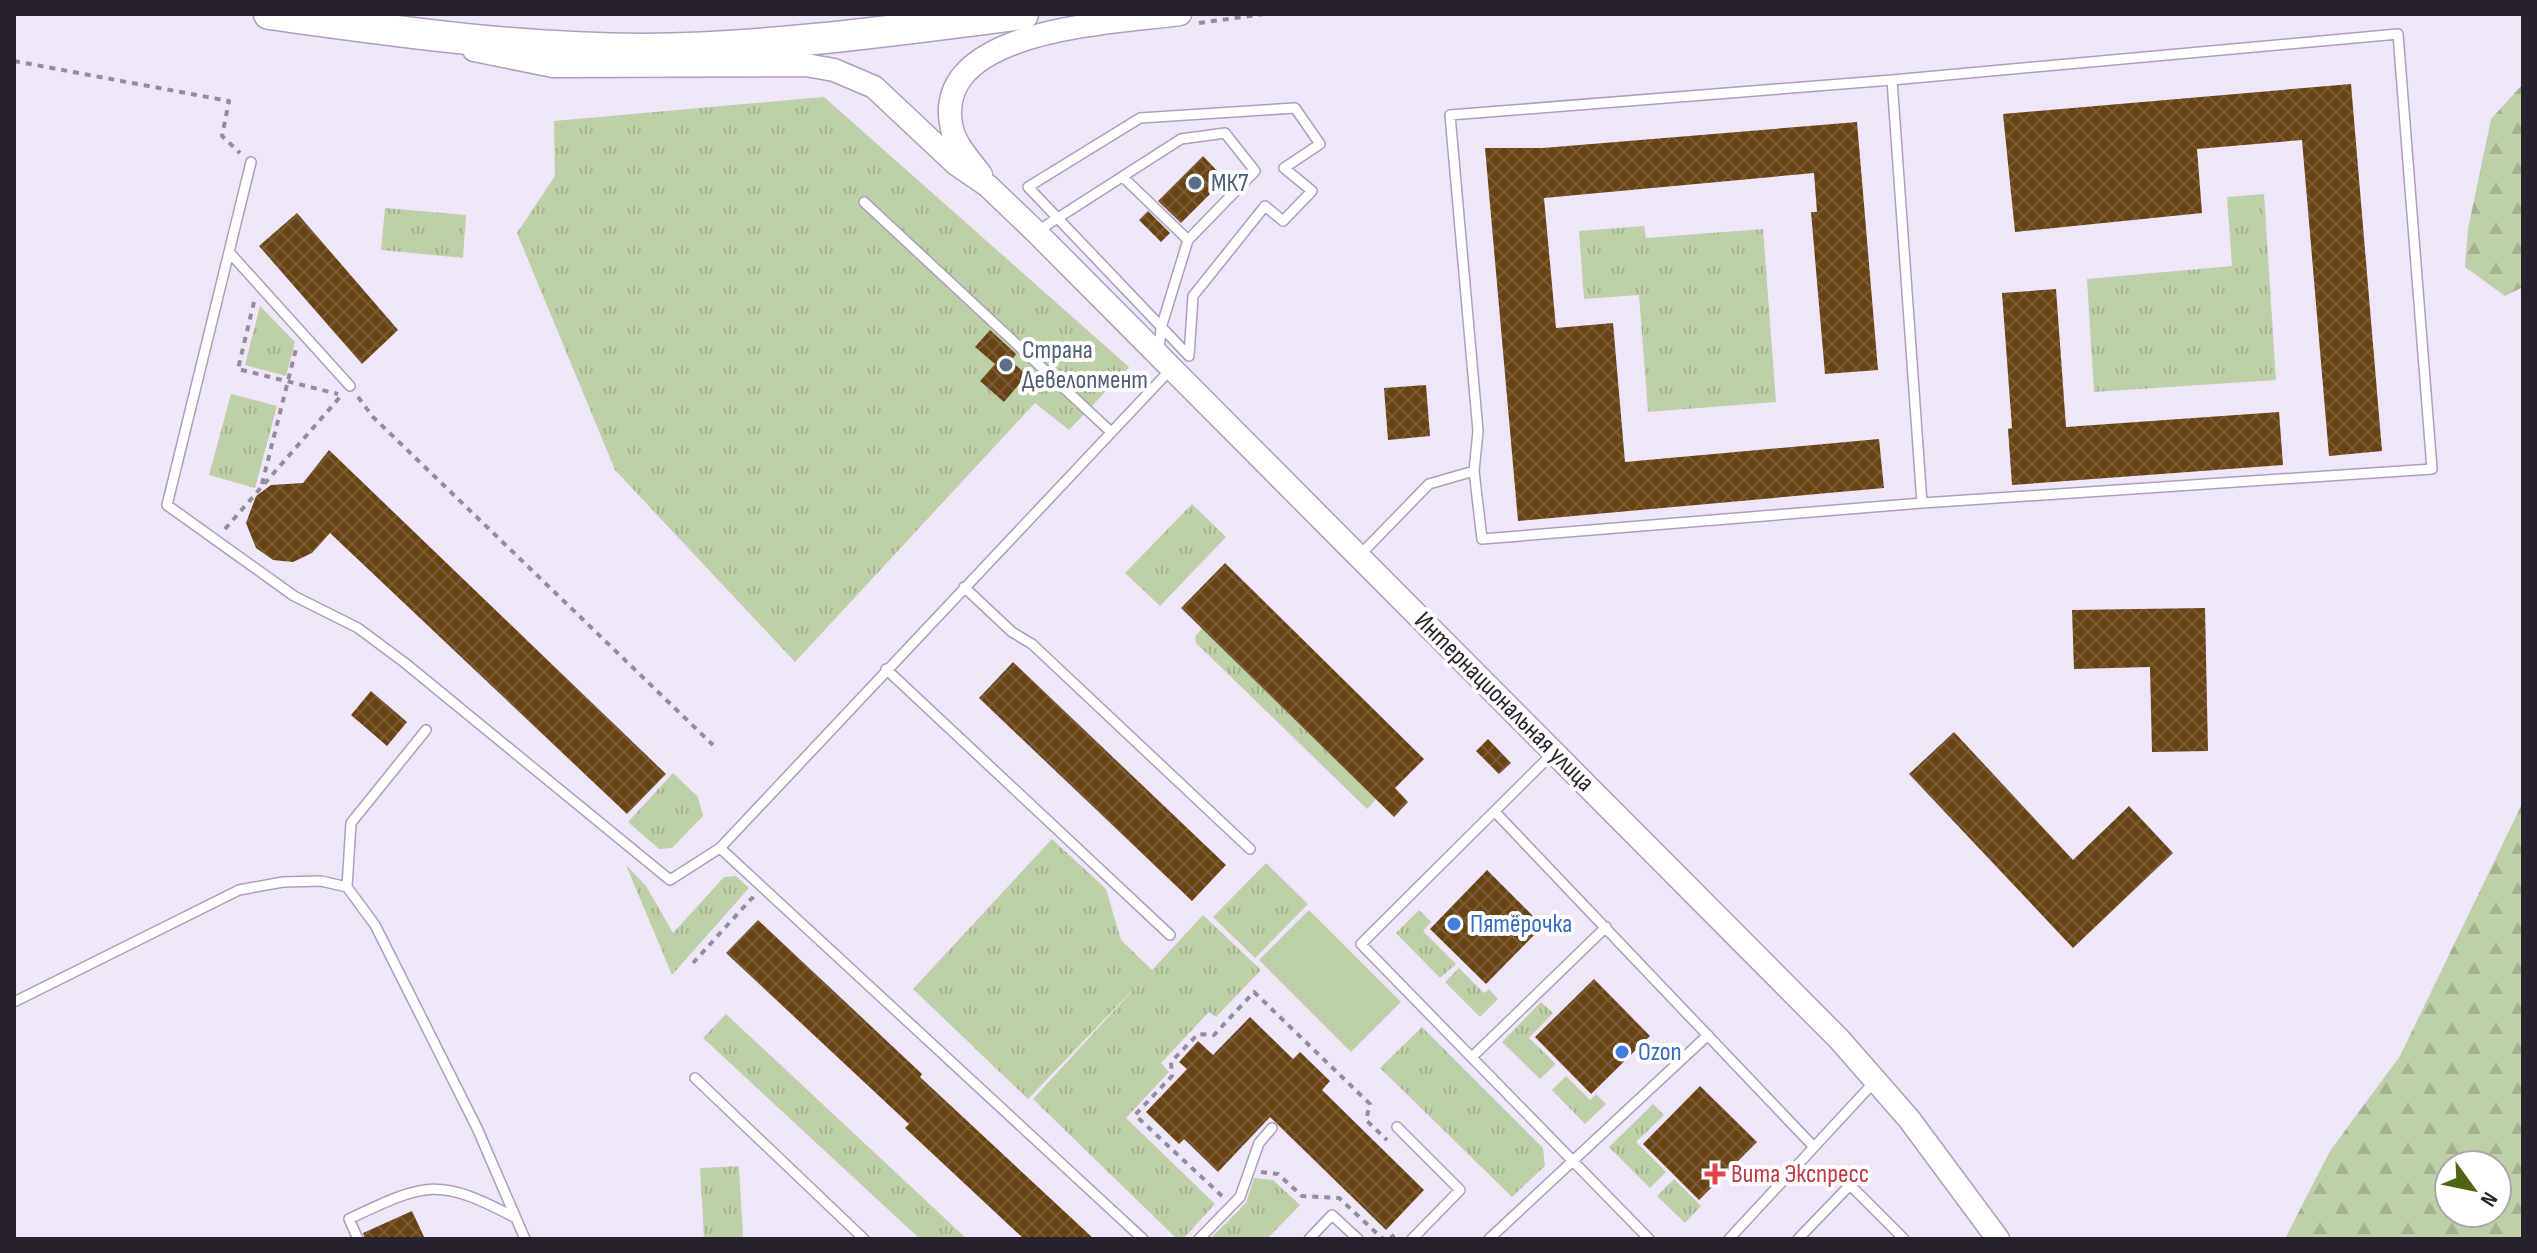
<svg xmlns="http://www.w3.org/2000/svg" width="2537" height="1253" viewBox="0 0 2537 1253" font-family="'Sofia Sans Condensed',sans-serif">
	<defs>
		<pattern id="grass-tufts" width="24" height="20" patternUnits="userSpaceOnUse" patternTransform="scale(2)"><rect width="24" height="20" fill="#bed0a8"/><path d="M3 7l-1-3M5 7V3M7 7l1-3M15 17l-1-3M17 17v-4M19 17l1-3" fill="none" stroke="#a3b291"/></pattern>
		<pattern id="forest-firs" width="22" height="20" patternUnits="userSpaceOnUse" patternTransform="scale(2)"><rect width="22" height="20" fill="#bed0a8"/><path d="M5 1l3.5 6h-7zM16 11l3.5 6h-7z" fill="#a3b291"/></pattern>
		<pattern id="building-cross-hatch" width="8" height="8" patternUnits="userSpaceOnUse" patternTransform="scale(2)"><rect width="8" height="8" fill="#684314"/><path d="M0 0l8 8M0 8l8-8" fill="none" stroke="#795b36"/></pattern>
	</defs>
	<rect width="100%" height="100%" fill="#f0e6fa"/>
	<path fill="url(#grass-tufts)" d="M824 97 1129 367 1069 430 1035 403 795 662 615 470 517 233 555 176 554 121Z
		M2264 194 2276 380 2094 392 2087 279 2232 266 2227 197Z
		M385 208 466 215 463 258 381 250Z
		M1644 226 1646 238 1763 229 1776 402 1648 412 1639 295 1584 299 1579 231Z
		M260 306 295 342 286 376 245 365Z
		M231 394 277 406 255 488 209 475Z
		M1192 504 1226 537 1160 606 1125 573Z
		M1202 628 1376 799 1367 809 1196 643 1195 637Z
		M673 773 698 797 703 816 672 848 659 849 628 822Z
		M1052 839 1106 889 1121 940 1152 970 1203 915 1261 970 1216 1017 1209 1012 1161 1063 1169 1072 1126 1118 1215 1204 1183 1239H1177L1033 1099 1144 978 1028 1099 913 989Z
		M1266 863 1308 904 1255 958 1213 917Z
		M626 865 646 886 673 933 724 877 736 876 749 888 672 975Z
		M1419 910 1431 922 1423 931 1456 964 1440 978 1396 933Z
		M1459 968 1484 993 1489 989 1498 999 1480 1017 1445 982Z
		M1541 1002 1553 1013 1529 1038 1556 1064 1540 1079 1502 1042Z
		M726 1014 967 1239H920L703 1038Z
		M1422 1027 1543 1148 1545 1166 1512 1197 1380 1068Z
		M1566 1076 1590 1100 1596 1094 1606 1104 1585 1124 1552 1090Z
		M1653 1104 1664 1115 1636 1142 1666 1172 1650 1188 1609 1147Z
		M739 1166 743 1239H704L700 1168Z
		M1254 1178 1273 1180 1300 1205 1267 1239H1210L1246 1203Z
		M1674 1179 1701 1206 1685 1223 1657 1196Z"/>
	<path fill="url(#forest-firs)" fill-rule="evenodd" d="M2523 84V287L2505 296 2465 267 2468 229 2491 119Z
		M2523 802V1239H2285L2330 1151 2400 1056ZM2449 1165H2497V1213H2449Z"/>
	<path fill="#bed0a8" d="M1309 910 1401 1002 1351 1052 1259 960Z"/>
	<path fill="url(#building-cross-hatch)" d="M2351 84 2382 451 2329 456 2302 140 2197 149 2202 213 2015 232 2003 114Z
		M1857 122 1878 370 1825 374 1811 212H1817L1814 173 1544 198 1556 328 1613 323 1625 462 1879 439 1884 488 1518 521 1485 148H1543Z
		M1203 156 1225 179 1181 223 1158 201Z
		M1148 211 1170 233 1161 242 1139 220Z
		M297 213 398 330 362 364 259 246Z
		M2056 289 2066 427 2279 412 2283 465 2012 485 2008 429 2012 428 2002 293Z
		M990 330 1016 354 1011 361 1027 375 1004 402 980 381 995 364 975 347Z
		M1426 385 1430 436 1388 440 1384 388Z
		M329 450 666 774 627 814 330 533 312 553 293 562 273 560 256 548 246 523 256 496 271 485 303 483Z
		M1225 563 1424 759 1395 788 1408 802 1394 817 1181 608Z
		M2205 608 2208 751 2152 752 2150 667 2074 669 2072 610Z
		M1013 662 1226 865 1192 901 979 698Z
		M371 691 407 722 387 746 351 715Z
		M1954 732 2073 860 2129 806 2173 853 2073 948 1909 774Z
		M1488 739 1511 763 1499 774 1476 751Z
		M1487 870 1543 926 1486 984 1430 929Z
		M758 920 922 1074 920 1077 1094 1239H1024L905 1128 909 1124 726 953Z
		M1594 979 1650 1036 1591 1094 1535 1037Z
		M1250 1017 1293 1059 1300 1052 1330 1081 1322 1090 1424 1190 1386 1230 1270 1117 1218 1172 1184 1139 1179 1144 1146 1112 1187 1069 1179 1062 1198 1041 1213 1055Z
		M1700 1086 1757 1142 1699 1200 1643 1144Z
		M412 1211 425 1239H365L363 1233Z"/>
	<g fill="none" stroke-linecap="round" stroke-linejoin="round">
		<defs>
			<path id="service" d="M1295 108 1320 144 1284 168 1312 191 1283 221 1265 206 1193 296 1189 356 1028 187 1140 118Z
				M251 162 167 505 294 596 358 628 405 663 670 880 720 848 1172 368
				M1124 178 1188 240 1161 328 1159 351
				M864 202 1110 431
				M1036 232 1181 139 1225 133 1255 171 1188 240
				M229 252 350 386
				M1474 471 1478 431 1450 115 1892 80 1922 503
				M1359 556 1429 484 1474 471 1482 539 1922 503 2432 469 2398 34 1892 80
				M964 587 1012 632 1032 644 1250 849
				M886 669 1170 935
				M1554 752 1361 944 1649 1239
				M1495 812 1814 1147
				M720 848 1143 1239
				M347 887 351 823 426 730
				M14 1002 239 890 283 882 321 881 347 887 375 925 477 1128 525 1239
				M1472 1057 1606 927
				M695 1078 864 1239
				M1397 1127 1460 1190 1412 1239
				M358 1239 349 1219C427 1182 438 1177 516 1218
				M1199 1239 1240 1197 1259 1143 1272 1128
				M1309 1239 1332 1215 1358 1239
				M1489 1239 1708 1035
				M1729 1239 1876 1080
				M1798 1239 1850 1185 1904 1239"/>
			<path id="tertiary" d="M474 50 553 66 806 65 834 70 874 87 956 164 988 186 1036 232 1839 1039 1909 1119 1998 1239
				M981 175C971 161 956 146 952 129 928 27 1118 23 1180 14"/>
			<path id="trunk" d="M269 14C393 31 517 49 643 49 770 48 897 30 1023 14"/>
		</defs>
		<use href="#service" stroke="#ae9ebe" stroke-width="12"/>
		<use href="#tertiary" stroke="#ae9ebe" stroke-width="25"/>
		<use href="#trunk" stroke="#ae9ebe" stroke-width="33"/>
		<path stroke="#948c9c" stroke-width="4" stroke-dasharray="6 6" stroke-linecap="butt" d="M1199 23 1264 14
			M14 61 229 101 222 136 240 153
			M254 302 238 369 338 394
			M358 397 373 417 713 745
			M262 484 296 349
			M225 529 340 397
			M693 963 752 898 754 900
			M1261 1172 1278 1174 1302 1196 1339 1198 1383 1239
			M1222 1196 1135 1115 1172 1076 1171 1062 1198 1034 1214 1035 1254 992 1370 1104 1366 1120 1387 1140
			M1390 1239 1398 1231"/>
		<use href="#service" stroke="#fff" stroke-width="9"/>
		<use href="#tertiary" stroke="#fff" stroke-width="22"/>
		<use href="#trunk" stroke="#fff" stroke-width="30"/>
	</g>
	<g fill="#5c6f8a" stroke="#fff" stroke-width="3">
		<circle cx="1195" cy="183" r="8"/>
		<circle cx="1006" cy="365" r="8"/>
	</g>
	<g fill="#3f7fe0" stroke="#fff" stroke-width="3">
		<circle cx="1454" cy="924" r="8"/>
		<circle cx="1622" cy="1052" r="8"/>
	</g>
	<path fill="#e0444e" stroke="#fff" stroke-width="3" d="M1711 1162h8v8h8v8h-8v8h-8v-8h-8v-8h8z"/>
	<g text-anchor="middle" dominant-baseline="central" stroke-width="8" stroke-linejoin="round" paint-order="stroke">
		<g font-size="26" fill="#4e5e75" stroke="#fff" text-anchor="start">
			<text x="1211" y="183">МК7</text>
			<text x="1022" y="350">Страна<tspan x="1022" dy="30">Девелопмент</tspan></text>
		</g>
		<g font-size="26" fill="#28222e" stroke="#fff">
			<text transform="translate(1504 702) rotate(45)">Интернациональная улица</text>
		</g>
		<g font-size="26" fill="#366cbe" stroke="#fff" text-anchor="start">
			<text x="1470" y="924">Пятёрочка</text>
			<text x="1638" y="1052">Ozon</text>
		</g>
		<g font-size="26" fill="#be3a42" stroke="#fff" text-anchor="start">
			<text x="1731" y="1174">Вита Экспресс</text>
		</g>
	</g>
	<rect width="2537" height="1253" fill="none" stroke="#28222e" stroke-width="32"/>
	<g transform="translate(2473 1189) rotate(123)"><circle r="38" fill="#ffffff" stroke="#a9a7ab" stroke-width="2"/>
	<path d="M0-6L14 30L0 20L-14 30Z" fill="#4f6514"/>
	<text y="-12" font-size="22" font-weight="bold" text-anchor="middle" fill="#28222e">N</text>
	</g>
</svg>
